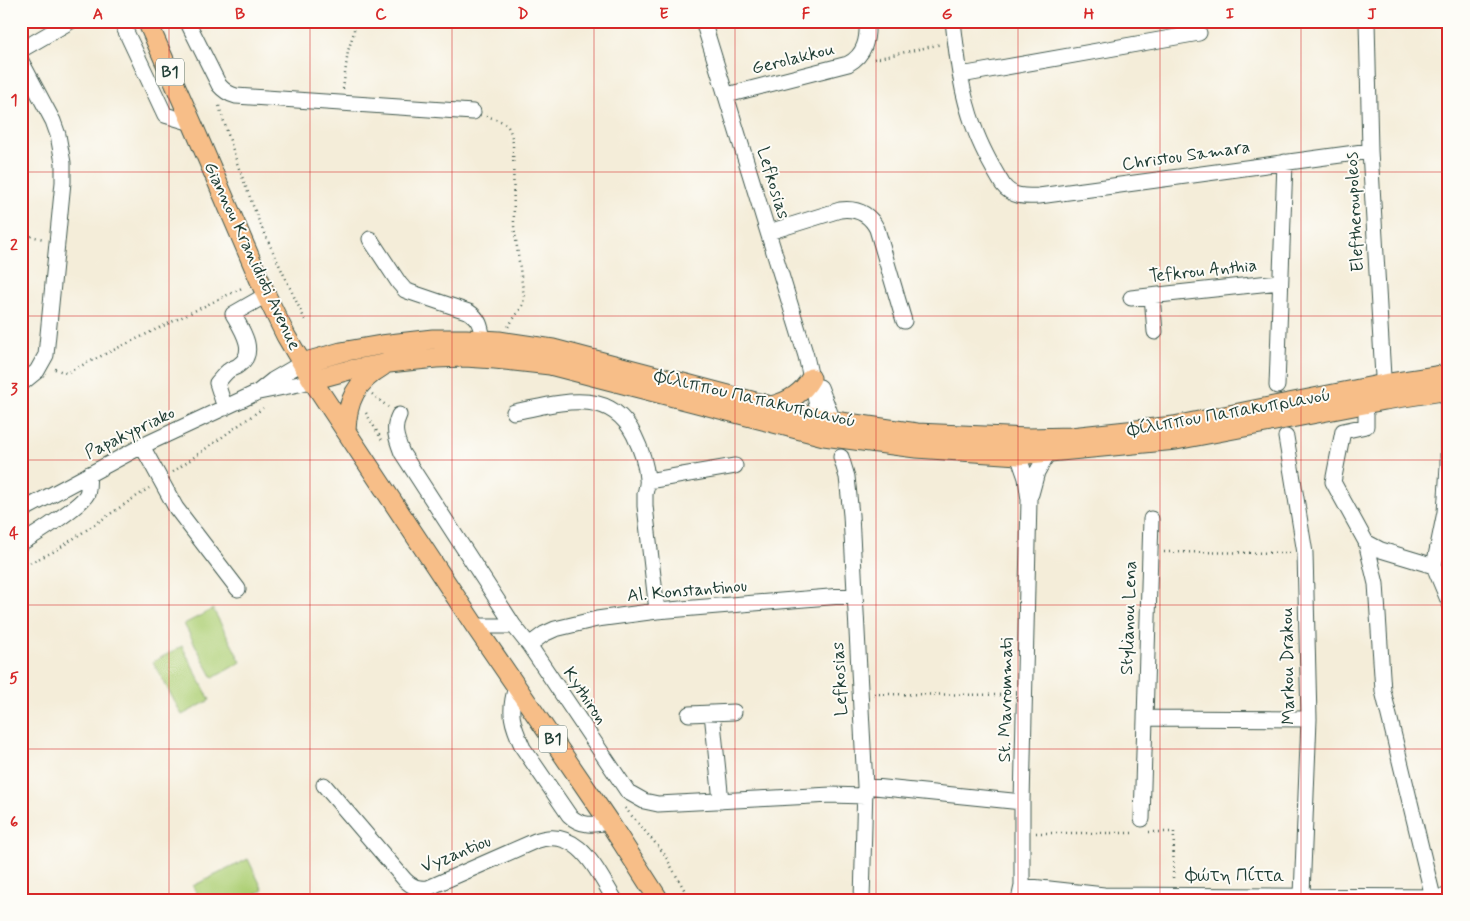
<svg xmlns="http://www.w3.org/2000/svg" width="1470" height="921" viewBox="0 0 1470 921" font-family="Mynerve,sans-serif">
	<rect width="100%" height="100%" fill="#fdfcf7"/>
	<filter id="ink" filterUnits="userSpaceOnUse"><feTurbulence type="fractalNoise" baseFrequency=".02" numOctaves="2"/><feDisplacementMap in="SourceGraphic" scale="10" xChannelSelector="R" yChannelSelector="G"/><feConvolveMatrix kernelMatrix="1 2 1 2 8 2 1 2 1" color-interpolation-filters="sRGB"/></filter>
	<filter id="wash" filterUnits="userSpaceOnUse"><feTurbulence type="fractalNoise" baseFrequency=".0096" numOctaves="4" result="noise"/><feDisplacementMap in="SourceGraphic" scale="20" xChannelSelector="R" yChannelSelector="G"/><feGaussianBlur stdDeviation="1.12" result="paint"/><feColorMatrix in="noise" values="0 0 0 0 0 0 0 0 0 0 0 0 0 0 0 0 0 1.4 0 .05"/><feComposite in="paint" operator="in"/></filter>
	<g filter="url(#wash)">
		<rect width="100%" height="100%" fill="#f4edd9"/>
		<path fill="#afd077" stroke="#678656" d="M213 609 241 662 213 678 184 624Z
			M182 646 210 700 182 715 153 662Z
			M248 859 263 890 244 900H200L193 886Z"/>
	</g>
	<g filter="url(#ink)">
		<g fill="none" stroke-linecap="round" stroke-linejoin="round">
			<defs>
				<path id="minor" d="M121 21 165 115 192 123
					M187 21 219 85C224 91 228 94 236 96L473 112
					M703 21 806 356 822 428
					M953 21C957 56 961 93 974 127 981 147 992 167 1003 185 1012 197 1025 197 1039 196L1370 151
					M1367 21 1370 151 1384 394
					M21 50 71 21
					M21 61 53 121 58 135 63 163V182L46 355 37 371 21 384
					M961 75 1199 33
					M727 95 848 64C865 55 868 39 867 21
					M769 232 840 210C856 208 869 213 877 229L904 321
					M370 239 399 283 405 290 410 292 469 312C480 319 481 328 483 340
					M1152 296 1155 332
					M1131 298 1279 282
					M1277 386 1285 162
					M820 387 837 431
					M1448 391V466L1445 512 1434 566 1449 602
					M259 392 299 384 312 380
					M225 408 217 383C221 379 224 374 228 371 231 368 236 368 239 365 258 352 241 328 233 314L266 295
					M514 412C557 404 609 385 634 435 641 449 646 464 647 479 648 484 646 489 645 494 645 498 645 502 645 506L657 611
					M399 415C392 429 397 440 402 453L514 626 529 645 628 792 644 801 658 804 831 795 865 796
					M1366 415V426L1343 431 1333 482 1366 542 1381 550 1434 566
					M1286 437 1305 553 1309 719 1302 895
					M142 446 176 508 238 589
					M1018 455 1026 478 1029 500 1022 802V886L1019 900
					M841 457 847 477 851 515 865 786 862 900
					M648 481 735 466
					M1031 494 1037 472 1048 453
					M21 511 142 446 258 392 273 380 302 363
					M1366 542 1376 584 1383 691 1433 897
					M21 543C34 536 81 506 87 494 89 489 88 480 89 474
					M475 626H514
					M529 645 544 634 555 629 597 619 657 611 854 595
					M516 687C508 712 512 724 523 748L569 815C581 827 594 825 609 822
					M712 713 721 801
					M689 714 734 712
					M1145 718 1309 719
					M324 785 405 880C412 887 418 889 428 888L535 841C578 825 596 870 615 900
					M865 786 1022 802
					M1142 819 1151 519
					M1022 886 1104 895 1449 897"/>
				<path id="major" d="M147 21 192 123 266 295 286 336 312 380 475 626 609 822 659 900
					M302 363 341 352 381 345 433 339H466L499 341 553 349 820 419 917 433 1029 438 1071 437 1174 426 1384 384 1449 374
					M312 380 349 370 389 363 436 358 465 357 495 359 550 365 824 436 916 448 1018 455 1176 440 1385 400 1449 390
					M771 406C789 402 802 394 811 378
					M346 431C347 400 356 382 383 366"/>
			</defs>
			<use href="#minor" stroke="#3f574d" stroke-width="17"/>
			<use href="#major" stroke="#3f574d" stroke-width="21"/>
			<path stroke="#3f574d" stroke-width="2.5" stroke-dasharray="1 4" stroke-linecap="butt" d="M874 59 942 44
				M343 89 348 51 354 32V21
				M219 106 238 166 260 224 306 322
				M486 116C505 122 510 123 513 143L514 226 524 297 523 305 508 327
				M21 234 44 239
				M55 369 66 373 244 287
				M372 394 388 407
				M366 413 382 440
				M173 472 263 408
				M1164 552 1291 553
				M21 567 55 551 149 488
				M874 694 1011 695
				M625 808 663 852 690 900
				M1149 832H1174L1173 881
				M1036 833H1136"/>
			<use href="#minor" stroke="#fff" stroke-width="15"/>
			<use href="#major" stroke="#f7be88" stroke-width="19"/>
		</g>
	</g>
	<path fill="none" stroke="#d62828" stroke-width="1" stroke-opacity="0.55" d="M169 21V900M310 21V900M452 21V900M594 21V900M735 21V900M876 21V900M1018 21V900M1160 21V900M1301 21V900M21 172H1449M21 316H1449M21 460H1449M21 605H1449M21 749H1449"/>
	<g text-anchor="middle" dominant-baseline="central" stroke-width="4" stroke-linejoin="round" paint-order="stroke">
		<g fill="#fdfcf7" stroke="#62766e" stroke-width="1">
			<rect x="156" y="58.5" width="28" height="27" rx="4"/>
			<rect x="539" y="725.5" width="28" height="27" rx="4"/>
		</g>
		<g font-size="16" font-weight="bold" fill="#1f3d34">
			<text x="170" y="72">B1</text>
			<text x="553" y="739">B1</text>
		</g>
		<g font-size="18" fill="#1f3d34" stroke="#fdfcf7">
			<text transform="translate(793 59) rotate(-14)">Gerolakkou</text>
			<text transform="translate(1186 156) rotate(-8)">Christou Samara</text>
			<text transform="translate(773 183) rotate(73)">Lefkosias</text>
			<text transform="translate(1355 212) rotate(-93)">Eleftheroupoleos</text>
			<text transform="translate(252 256) rotate(65)">Giannou Kranidioti Avenue</text>
			<text transform="translate(1203 271) rotate(-6)">Tefkrou Anthia</text>
			<text transform="translate(755 399) rotate(13)">Φίλιππου Παπακυπριανού</text>
			<text transform="translate(1229 413) rotate(-10)">Φίλιππου Παπακυπριανού</text>
			<text transform="translate(130 433) rotate(-26)">Papakypriako</text>
			<text transform="translate(687 591) rotate(-5)">Al. Konstantinou</text>
			<text transform="translate(1129 618) rotate(-88)">Stylianou Lena</text>
			<text transform="translate(1288 666) rotate(-91)">Markou Drakou</text>
			<text transform="translate(840 679) rotate(-93)">Lefkosias</text>
			<text transform="translate(585 696) rotate(56)">Kythiron</text>
			<text transform="translate(1006 700) rotate(-89)">St. Mavrommati</text>
			<text transform="translate(456 854) rotate(-22)">Vyzantiou</text>
			<text x="1235" y="876">Φώτη Πίττα</text>
		</g>
	</g>
	<rect width="1470" height="921" fill="none" stroke="#fdfcf7" stroke-width="55"/>
	<rect x="28" y="28" width="1414" height="866" fill="none" stroke="#d62828" stroke-width="2"/>
	<g font-size="16" text-anchor="middle" font-weight="bold" fill="#d62828">
		<text x="98" y="19">A</text>
		<text x="240" y="19">B</text>
		<text x="381" y="19">C</text>
		<text x="523" y="19">D</text>
		<text x="664" y="19">E</text>
		<text x="806" y="19">F</text>
		<text x="947" y="19">G</text>
		<text x="1089" y="19">H</text>
		<text x="1230" y="19">I</text>
		<text x="1372" y="19">J</text>
		<text x="14" y="105">1</text>
		<text x="14" y="250">2</text>
		<text x="14" y="394">3</text>
		<text x="14" y="538">4</text>
		<text x="14" y="683">5</text>
		<text x="14" y="827">6</text>
	</g>
</svg>
